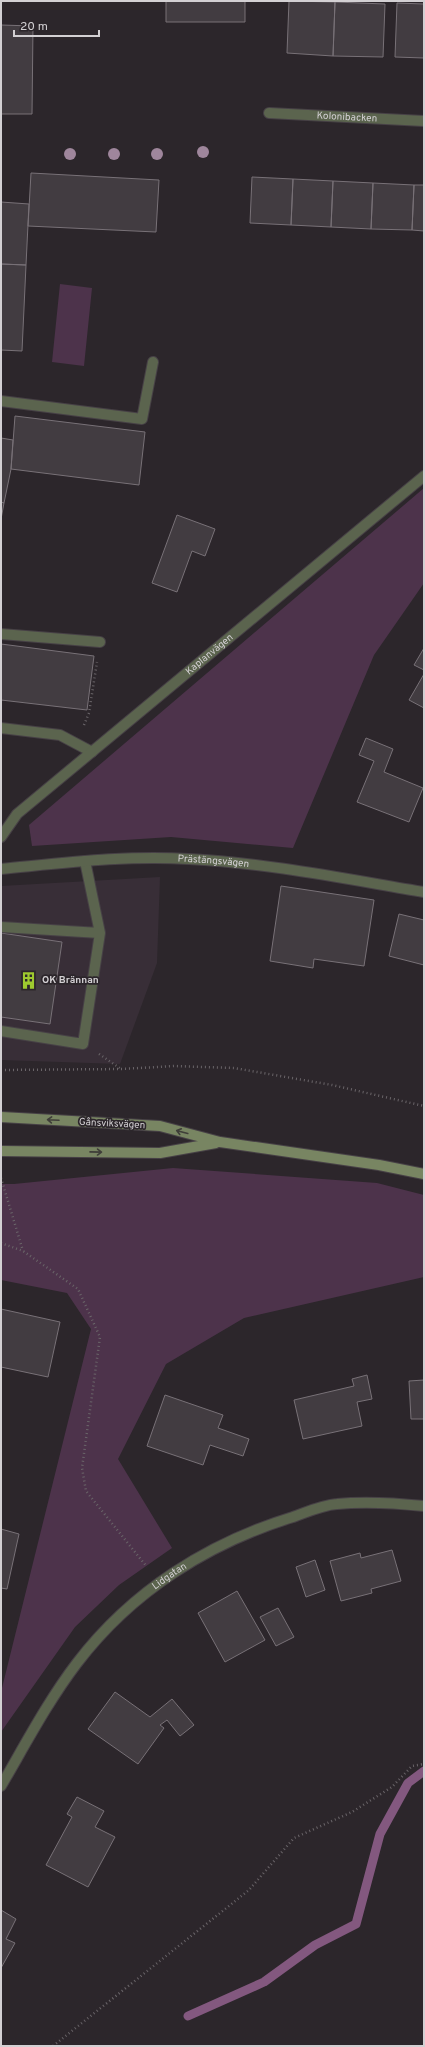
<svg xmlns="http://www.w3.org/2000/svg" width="425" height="2047" viewBox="0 0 425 2047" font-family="Overpass,sans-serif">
	<rect width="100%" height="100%" fill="#2c262b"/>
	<path fill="#382e37" d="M160 877 157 963 120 1064 1 1060V886Z"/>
	<path fill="#4d334b" d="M60 284 92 288 84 366 52 362Z
		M424 488V583L374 655 293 848 171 837 32 846 29 825Z
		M173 1168 377 1183 424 1195V1277L244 1318 166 1364 118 1459 172 1548 119 1585 75 1627 1 1732V1692L91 1329 67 1293 1 1280V1184H14Z"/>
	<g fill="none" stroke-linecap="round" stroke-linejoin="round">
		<path stroke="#83587f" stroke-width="9" d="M188 2016 264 1982 315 1945 356 1924 380 1834 408 1783 424 1771"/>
	</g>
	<path fill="#423c41" stroke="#787177" d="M166 1H245V22H166Z
		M289 1 335 2 333 56 287 53Z
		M335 2 385 4 383 57 333 56Z
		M397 3 424 4V58L395 57Z
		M1 25 33 26 32 114H1Z
		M31 173 159 180 156 232 28 226Z
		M252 177 293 179 291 225 250 223Z
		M293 179 333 181 331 227 291 225Z
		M333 181 373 183 371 229 331 227Z
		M373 183 414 185 412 230 371 229Z
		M414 185H424V231L412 230Z
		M1 202 29 204 26 265 1 264Z
		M1 264 26 265 22 351 1 350Z
		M15 416 145 432 139 485 11 469Z
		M1 438 13 440 11 469 4 503 1 502Z
		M1 502 4 503 1 519Z
		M177 515 215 529 205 556 192 551 177 592 152 583Z
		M1 644 94 656 87 710 1 700Z
		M424 648V670L414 665Z
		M424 674V708L409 700Z
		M366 738 393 749 384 772 423 788 409 822 357 802 374 761 359 755Z
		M281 886 374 900 364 966 314 959 313 968 270 961Z
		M399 914 424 920V965L389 956Z
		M1 933 62 942 50 1024 1 1017Z
		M1 1309 60 1322 48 1377 1 1367Z
		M367 1375 372 1399 357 1402 362 1426 303 1439 294 1400 354 1386 352 1379Z
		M424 1380V1419H411L409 1381Z
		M165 1395 223 1415 218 1428 249 1439 243 1456 210 1445 203 1465 147 1446Z
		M1 1529 19 1534 7 1589 1 1588Z
		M392 1550 401 1581 371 1589 372 1593 341 1601 330 1561 360 1553 361 1558Z
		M315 1560 325 1590 306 1597 296 1567Z
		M237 1591 265 1640 225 1662 198 1613Z
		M278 1608 294 1637 276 1646 260 1617Z
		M115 1692 150 1717 172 1699 194 1725 180 1736 167 1720 160 1725 164 1728 138 1764 88 1729Z
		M77 1797 104 1811 95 1827 115 1837 88 1887 46 1865 72 1817 67 1814Z
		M1 1910 16 1919 6 1939 15 1943 1 1968Z"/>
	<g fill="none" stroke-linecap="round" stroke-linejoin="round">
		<defs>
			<path id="lane" d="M1 401 142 419 153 362
				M1 634 100 642
				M1 728 60 735 92 752
				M1 927 100 933
				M1 1031 83 1044 100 933 85 861"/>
			<g id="street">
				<path id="s1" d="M269 113 424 121"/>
				<path id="s2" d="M1 837 17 814 424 476"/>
				<path id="s3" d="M1 869C64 863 126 855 189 859 268 863 346 879 424 892"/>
				<path id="s4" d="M1 1786C25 1745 48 1701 77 1663 132 1591 208 1543 293 1517 307 1512 322 1505 337 1504 366 1501 395 1503 424 1506"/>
			</g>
			<path id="secondary" d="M1 1117 160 1126 220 1142 379 1165 424 1174
				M1 1151 160 1153 216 1143"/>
		</defs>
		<use href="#lane" stroke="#474146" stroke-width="12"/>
		<use href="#street" stroke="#474146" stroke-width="12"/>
		<use href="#secondary" stroke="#474146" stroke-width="12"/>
		<path stroke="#6a6569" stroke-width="2.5" stroke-dasharray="1 3" stroke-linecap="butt" d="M84 725 89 713 97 662
			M99 1054 121 1069
			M1 1070 122 1069 174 1066 234 1068 332 1085 424 1106
			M1 1178 23 1251
			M1 1243 23 1251 78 1289 100 1337 82 1468 86 1491 147 1567
			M53 2046 249 1890 294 1838 352 1812 392 1787 412 1766 424 1764"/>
		<use href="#lane" stroke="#5b644e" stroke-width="10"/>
		<use href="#street" stroke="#5b644e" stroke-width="10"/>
		<use href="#secondary" stroke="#788562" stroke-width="10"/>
	</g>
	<g fill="#9f869c">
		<circle cx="203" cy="152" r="6"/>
		<circle cx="70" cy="154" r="6"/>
		<circle cx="114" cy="154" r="6"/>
		<circle cx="157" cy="154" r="6"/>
	</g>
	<defs><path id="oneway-shaft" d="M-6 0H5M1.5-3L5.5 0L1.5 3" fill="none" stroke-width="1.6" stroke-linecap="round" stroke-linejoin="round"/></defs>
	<g stroke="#3f3e39">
		<use href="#oneway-shaft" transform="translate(53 1120) rotate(-177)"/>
		<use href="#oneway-shaft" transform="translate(182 1132) rotate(-165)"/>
		<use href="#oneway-shaft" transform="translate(96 1152) rotate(1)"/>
	</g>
	<defs>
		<symbol id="building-bare" viewBox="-9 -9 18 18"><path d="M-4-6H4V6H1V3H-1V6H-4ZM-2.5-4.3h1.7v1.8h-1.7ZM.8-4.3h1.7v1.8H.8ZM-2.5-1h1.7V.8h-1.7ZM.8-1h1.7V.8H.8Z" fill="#9eca2f" stroke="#2c262b" stroke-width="2.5" paint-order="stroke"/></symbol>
	</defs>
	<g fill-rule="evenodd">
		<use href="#building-bare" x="16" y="968" width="25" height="25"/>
	</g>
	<g text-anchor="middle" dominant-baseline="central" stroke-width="3.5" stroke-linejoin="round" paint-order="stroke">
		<g font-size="10" fill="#d3d0d3" stroke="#2c262b">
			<text stroke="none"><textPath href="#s1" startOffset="78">Kolonibacken</textPath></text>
			<text stroke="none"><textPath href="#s2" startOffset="278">Kaplanvägen</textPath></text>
			<text stroke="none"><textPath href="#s3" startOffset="213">Prästängsvägen</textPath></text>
			<text transform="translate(112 1124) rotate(3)">Gånsviksvägen</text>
			<text stroke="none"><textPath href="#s4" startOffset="272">Lidgatan</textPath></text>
		</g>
		<g font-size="10" font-weight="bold" fill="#d3d0d3" stroke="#2c262b" text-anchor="start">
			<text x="42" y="980">OK Brännan</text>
		</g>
	</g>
	<rect width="425" height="2047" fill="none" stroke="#d3d0d3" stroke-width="4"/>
	<path d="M14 30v6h85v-6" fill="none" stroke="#d3d0d3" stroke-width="2"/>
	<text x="20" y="30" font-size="12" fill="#d3d0d3" stroke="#2c262b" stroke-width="3" paint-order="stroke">20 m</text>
</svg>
